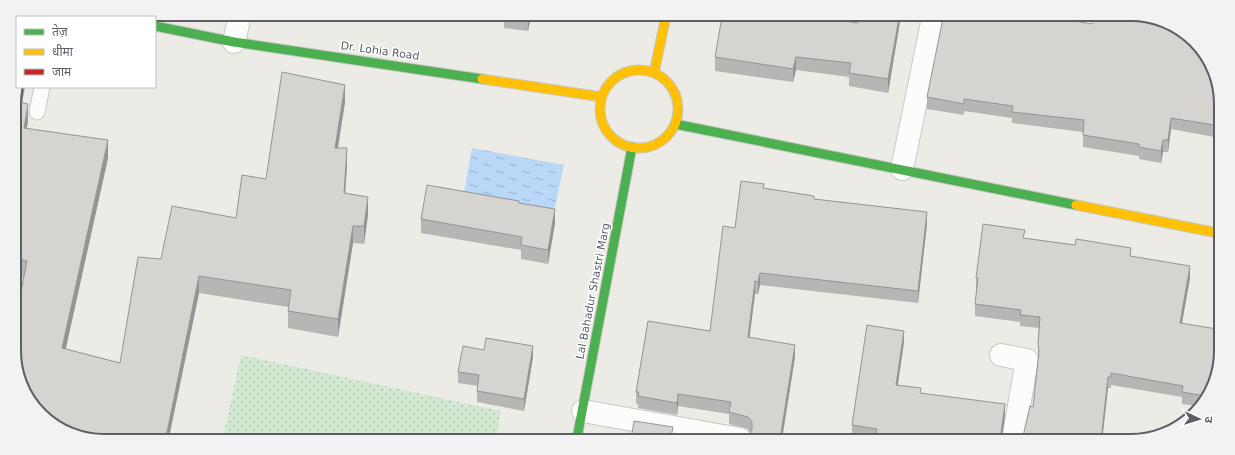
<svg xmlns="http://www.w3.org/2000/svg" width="1235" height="455" viewBox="0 0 1235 455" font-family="'DejaVu Sans','Noto Sans Devanagari',sans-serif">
	<defs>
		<pattern id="green-dots" width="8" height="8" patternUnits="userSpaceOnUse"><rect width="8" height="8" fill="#d3e9d2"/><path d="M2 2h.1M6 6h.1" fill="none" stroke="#aec0ae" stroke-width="1.8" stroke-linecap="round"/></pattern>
		<pattern id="water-ripples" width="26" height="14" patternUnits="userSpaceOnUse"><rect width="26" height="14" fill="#b9d8f8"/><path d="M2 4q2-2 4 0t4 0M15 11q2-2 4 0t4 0" fill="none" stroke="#99b2cc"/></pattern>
	</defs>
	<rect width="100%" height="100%" fill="#ecebe6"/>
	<path fill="url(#green-dots)" d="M241 355 501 411 496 438 223 437Z"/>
	<path fill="url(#water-ripples)" d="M472 148 564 165 553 216 463 198Z"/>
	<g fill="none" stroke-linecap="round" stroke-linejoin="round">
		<defs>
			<path id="lane" d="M37 112 42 87"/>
			<path id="street" d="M234 42 240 15
				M902 169 933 18
				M1001 355 1027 360 1013 440
				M583 411 740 439"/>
			<path id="fast" d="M155 26 234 42 482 79
				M675 124 1076 205
				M577 438 632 147"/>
			<path id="slow" d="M600 109a39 39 0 1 1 78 0a39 39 0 1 1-78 0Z
				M654 73 666 16
				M482 79 602 97
				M1076 205 1218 233"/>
			<path id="jam" d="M97 15 107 17"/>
		</defs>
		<use href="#lane" stroke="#c8c8c7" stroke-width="17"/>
		<use href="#street" stroke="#c8c8c7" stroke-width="24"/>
		<use href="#fast" stroke="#c8c9c8" stroke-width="11"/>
		<use href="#slow" stroke="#c8c9c8" stroke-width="11"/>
		<use href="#jam" stroke="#c8c9c8" stroke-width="11"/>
		<use href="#lane" stroke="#fcfcfb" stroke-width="15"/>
		<use href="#street" stroke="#fcfcfb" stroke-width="22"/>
		<use href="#fast" stroke="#4caf50" stroke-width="9"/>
		<use href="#slow" stroke="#ffc107" stroke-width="9"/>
		<use href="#jam" stroke="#c62828" stroke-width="9"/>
	</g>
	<path fill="#b7b6b4" d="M483 16H531L528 31 504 28V19Z
		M900 18V22L888 93 849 86V77L796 70 793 82 715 71V57L858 23Z
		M1220 92V129L1216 128 1214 137 1171 129 1168 152H1163L1161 163 1139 159V156L1083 147V132L1012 123V118L964 111V115L927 109V97Z
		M14 98 22 103 28 121 27 128 108 158 65 349 120 363 161 259 236 218 266 179 345 102 338 148 347 166 345 193 368 215 364 244 353 243 338 337 288 328V307L199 293 169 437 75 436 24 278 15 276Z
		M764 188 927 224 918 303 760 285 758 294H755L749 338 795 357 782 439H744L749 435 750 433 748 429 729 424V414L678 406 677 415 638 408V404H636V392L710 331 735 228Z
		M519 203 555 223 548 264 521 259V250L421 233V219Z
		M1025 238 1131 257 1190 278 1182 323 1214 383 1197 406 1182 404V397L1111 385V388H1108L1102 441 1017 440 1023 436 1033 407 1038 358V343L1039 328 1020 326V322L975 316V304L977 289H976V278Z
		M904 342 898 385 921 393 1005 415 1002 434 1005 438 1010 440H874L852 437V425Z
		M484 350 533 357 524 411 477 402V391L478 386 458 383V372Z"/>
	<path fill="#959492" d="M529 16H531L528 31V18Z
		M899 18H900V22L888 93V79Z
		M796 57V70L793 82V69Z
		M345 85V102L335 165V148Z
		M22 87H25L19 120V102Z
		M28 104V121L24 145V128Z
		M1216 117V128L1214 137V125Z
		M1171 118V129L1168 152V140Z
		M108 140V158L62 366V348Z
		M1163 140V152L1161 163V151Z
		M347 148V166L344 210V193Z
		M368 197V215L364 244V226Z
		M555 209V223L548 264V250Z
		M927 212V224L918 303V291Z
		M353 226V243L338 337V319Z
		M1190 266V278L1180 334V323Z
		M760 273V285L758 294V282Z
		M199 276V293L169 437H166Z
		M755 281V294L748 350V337Z
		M904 331V342L896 396V385Z
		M795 345V357L782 439H780Z
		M533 346V357L524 411V399Z
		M1217 356 1216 368 1214 383 1212 386Z
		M1108 377V388L1102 441H1101Z
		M678 394V406L677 415V403Z
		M1005 404V415L1002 440 1001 433Z"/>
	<path fill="#d5d4d1" stroke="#959492" d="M512 16H529L528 18Z
		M722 17H816L858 23 859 17 899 18 888 79 849 73 851 63 796 57 793 69 715 57Z
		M943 18H1057L1092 24 1094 18 1160 19 1199 45 1220 92V117H1216L1214 125 1171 118 1168 140H1163L1161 151 1139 147V144L1083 135 1084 120 1012 112 1013 106 964 99V104L927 97Z
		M282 72 345 85 335 148H347L344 193 368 197 364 226H353L338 319 288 311 291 290 199 276 166 437 75 436 36 411 16 369 15 322 27 261 15 258 14 98 17 87H22L19 102 28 104 24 128 108 140 62 348 120 363 138 257 161 259 172 206 236 218 242 175 266 179Z
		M741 181 764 184 763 188 814 196V199L927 212 918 291 760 273 758 282 755 281 748 337 795 345 780 439H725V437L744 439 749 435 752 429V422L748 417 729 412 731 402 678 394 677 403 638 396 639 392H636L648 321 710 331 723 226 735 228Z
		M427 185 519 201V203L555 209 548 250 521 245 522 237 421 219Z
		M983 224 1025 230 1023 238 1075 245 1076 239 1131 248 1130 256 1190 266 1180 323 1217 329V356L1212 386 1205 396 1182 392 1183 386 1111 373V377H1108L1101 441 1017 440 1023 436 1030 406 1033 407 1039 351 1038 343 1040 317 1020 315 1021 310 975 304 978 278H976Z
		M867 325 904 331 896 385 921 388 920 393 1005 404 1001 433 1005 438 1010 440H875L877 429 852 425Z
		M486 338 533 346 524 399 477 391 479 375 458 372 463 346 484 350Z
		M634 421 673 427 671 437 682 439H631Z"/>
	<g text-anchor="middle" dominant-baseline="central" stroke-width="3" stroke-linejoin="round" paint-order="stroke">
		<g font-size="11" fill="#5b5f65" stroke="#fff">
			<text transform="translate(380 51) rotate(8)">Dr. Lohia Road</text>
			<text transform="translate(593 291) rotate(-79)">Lal Bahadur Shastri Marg</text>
		</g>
	</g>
	<path d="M0 0H1235V455H0ZM104 21H1131A83 83 0 0 1 1214 104V351A83 83 0 0 1 1131 434H104A83 83 0 0 1 21 351V104A83 83 0 0 1 104 21Z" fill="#f2f2f3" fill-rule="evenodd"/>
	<path fill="none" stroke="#5b5f65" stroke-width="2" d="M104 21H1131A83 83 0 0 1 1214 104V351A83 83 0 0 1 1131 434H104A83 83 0 0 1 21 351V104A83 83 0 0 1 104 21Z"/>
	<rect x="16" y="16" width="140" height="72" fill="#ffffff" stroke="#bdbfc1"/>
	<rect x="24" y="29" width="20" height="6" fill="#4caf50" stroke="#bdbfc1"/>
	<text x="52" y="36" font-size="12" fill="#5b5f65">तेज़</text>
	<rect x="24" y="49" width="20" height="6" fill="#ffc107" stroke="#bdbfc1"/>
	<text x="52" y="56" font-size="12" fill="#5b5f65">धीमा</text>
	<rect x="24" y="69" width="20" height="6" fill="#c62828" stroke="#bdbfc1"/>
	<text x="52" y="76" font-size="12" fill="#5b5f65">जाम</text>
	<g transform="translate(1199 419) rotate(94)" stroke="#ffffff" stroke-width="3" paint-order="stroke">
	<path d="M0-3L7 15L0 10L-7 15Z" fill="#5b5f65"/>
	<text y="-6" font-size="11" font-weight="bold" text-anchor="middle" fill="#5b5f65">उ</text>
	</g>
</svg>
